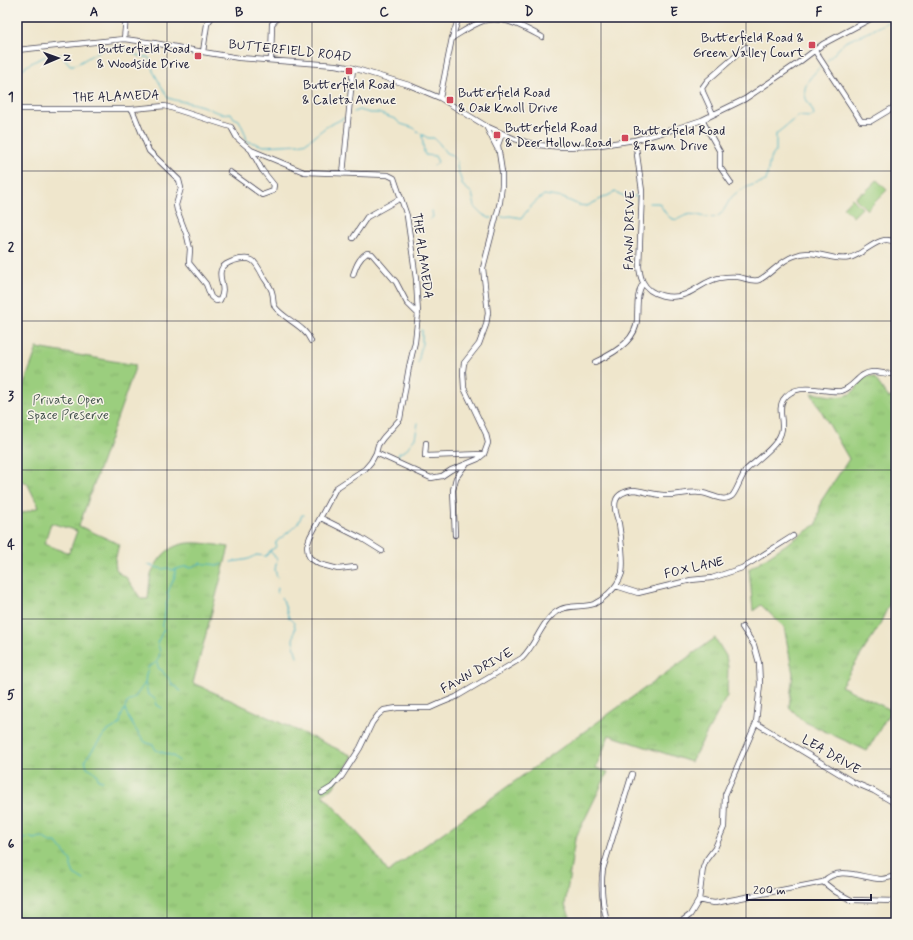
<svg xmlns="http://www.w3.org/2000/svg" width="913" height="940" viewBox="0 0 913 940" font-family="Mynerve,sans-serif">
	<defs>
		<pattern id="grass-tufts" width="24" height="20" patternUnits="userSpaceOnUse"><rect width="24" height="20" fill="#9bce7e"/><path d="M3 7l-1-3M5 7V3M7 7l1-3M15 17l-1-3M17 17v-4M19 17l1-3" fill="none" stroke="#85b16e"/></pattern>
	</defs>
	<rect width="100%" height="100%" fill="#f7f3e8"/>
	<filter id="ink" filterUnits="userSpaceOnUse"><feTurbulence type="fractalNoise" baseFrequency=".025" numOctaves="2"/><feDisplacementMap in="SourceGraphic" scale="8" xChannelSelector="R" yChannelSelector="G"/><feConvolveMatrix kernelMatrix="1 2 1 2 8 2 1 2 1" color-interpolation-filters="sRGB"/></filter>
	<filter id="wash" filterUnits="userSpaceOnUse"><feTurbulence type="fractalNoise" baseFrequency=".012" numOctaves="4" result="noise"/><feDisplacementMap in="SourceGraphic" scale="16" xChannelSelector="R" yChannelSelector="G"/><feGaussianBlur stdDeviation="0.9" result="paint"/><feColorMatrix in="noise" values="0 0 0 0 0 0 0 0 0 0 0 0 0 0 0 0 0 1.4 0 .05"/><feComposite in="paint" operator="in"/></filter>
	<g filter="url(#wash)">
		<rect width="100%" height="100%" fill="#efe6cc"/>
		<path fill="url(#grass-tufts)" stroke="#5e785c" fill-rule="evenodd" d="M852 198 862 208 853 217 843 207Z
			M37 348 136 365 79 526 119 544 115 561 116 569 120 574 126 577 141 599H148C149 591 149 582 151 574 152 570 155 567 157 563 174 535 202 543 229 547L193 683 353 756 333 788 322 794 371 848 388 872 715 638 726 656 728 667 727 696 691 762 609 735 596 768 608 772 575 839 565 905 573 923H17V515L39 507 27 483 17 479V404ZM51 523 77 531 69 553 44 544Z
			M869 376 874 377 889 398 896 395V590L878 628 841 686 891 710 867 751 803 721 789 707 793 674 784 627 761 605 753 611 749 569 817 524 821 501 849 459 811 393C824 394 844 401 854 391 859 385 861 378 869 376Z"/>
		<path fill="#9bce7e" stroke="#5e785c" d="M877 180 887 190 867 210 855 198 862 192 864 193Z"/>
		<g fill="none" stroke-linecap="round" stroke-linejoin="round">
			<path stroke="#48b2c6" stroke-width="1" d="M827 61 845 42 871 31 896 18
				M19 71C33 62 45 53 62 55L70 65H74C88 60 100 46 116 47 128 48 136 58 148 57L151 61 153 71 168 98C179 102 191 102 202 106 214 110 217 115 231 113L234 118 239 120 245 133 247 141 264 146 299 144 307 142 326 127 344 118
				M354 112 359 110 370 113H378L395 119 401 124 414 128 418 132 428 138H434L439 143 446 153 452 155 457 161V167L463 186 472 193 475 207 482 214 489 218H492
				M422 135 424 152 425 155 435 156 438 162 434 166
				M649 203H659C663 208 666 217 673 219 678 221 682 216 687 215 697 212 708 221 718 216 726 211 727 200 735 194 743 187 756 184 766 181L770 159 776 151V134L798 116 810 117 814 115C813 109 810 106 807 101 800 86 811 77 820 67
				M502 217 510 216 522 218C528 208 535 202 544 195L563 198 579 205 587 206 615 192 626 197 637 196 638 201
				M429 220 433 217 432 211
				M418 363 422 343V330
				M398 459 399 453 405 451 415 438 418 423
				M270 551 277 559 275 570 277 577
				M231 562C240 560 249 561 256 555L266 556 271 550 276 547V542L292 529 298 523 302 515H304
				M148 565 163 569 168 568 172 570C178 569 182 567 188 566L189 568 201 563C207 565 213 563 218 566L222 564
				M277 593 278 588
				M281 598 283 600 289 618 294 623 295 627 293 641 297 657
				M157 663 159 669 162 670C164 675 171 679 172 685L177 687 180 691
				M145 684 148 694 155 699 157 705 162 708
				M125 709 129 719 140 736 145 742 153 745 156 750 173 756 179 761
				M103 781 98 780C98 773 93 770 87 767L85 760 106 732 120 724 121 717 127 703 135 697 145 683 146 674 149 666C160 664 162 651 157 643L164 629 162 627C166 617 164 606 169 597L167 594 175 576V569
				M17 841 30 837 33 839 42 837 50 842H56L71 861V866L74 874 84 880"/>
		</g>
	</g>
	<g filter="url(#ink)">
		<g fill="none" stroke-linecap="round" stroke-linejoin="round">
			<defs>
				<path id="minor" d="M17 35 18 17
					M452 38C462 32 472 25 483 21 503 15 524 27 542 37
					M124 39 126 17
					M17 50 124 39 154 43 203 52 239 58 335 65 353 68 409 85 440 98 486 126 515 139 537 145 564 147 594 146 635 140 675 129 702 120 745 99 798 63 823 44 874 17
					M815 51 861 121H871L896 106
					M203 52 207 24 212 17
					M271 60 272 24 278 17
					M440 98 452 38 459 17
					M17 109H132L165 106 231 127 237 138 251 150 304 172 388 175 394 178 407 216 416 279 418 314 415 342 409 367 400 419 383 438 378 445 376 453 371 462 365 469 336 488 310 537 307 546 308 554 310 558 319 564 338 569 355 567
					M132 109 149 151 179 180 181 188 176 205 177 210 187 236 190 249 189 263 206 284 211 297 216 301 220 300C227 287 218 280 221 270 223 265 228 263 233 261 252 255 255 260 263 276 266 281 271 287 272 292 274 298 272 302 275 307 285 320 304 325 311 341
					M713 114 703 92 702 88 707 81 746 47
					M702 120 720 152V167L731 183
					M486 126 497 148
					M635 140 642 191 639 267C640 272 640 277 643 282 650 296 672 300 686 294 698 289 707 280 719 278 725 277 732 276 738 277 745 278 751 282 759 280 771 274 780 261 794 256 816 247 830 262 849 258 864 255 880 232 896 243
					M230 172 262 195 273 191 274 185 262 170 251 150
					M343 174 353 68
					M353 238 367 217 401 198
					M353 275C356 266 359 258 367 253L372 254 396 282 407 303 418 314
					M595 362C613 354 636 341 637 320 638 307 636 294 643 283
					M426 443 425 456 484 454
					M376 453 431 478 442 476 451 470 466 464
					M321 518 361 538 382 551
					M455 535 453 490 456 478 466 464 478 459 484 454 488 443 486 434 464 388 463 371 464 363 479 344 486 325 488 313 483 268 500 202 502 185V172L498 145 502 134
					M616 586 638 593 691 580 712 578 742 568 793 536
					M756 723 853 782 874 791 891 801 896 806
					M322 793 332 787 342 776 360 748 372 723 378 715 384 710 397 708H430L439 704 456 697 522 658C535 646 542 621 556 612 566 604 583 608 594 604 600 601 605 597 609 593 616 587 619 582 622 573 624 562 621 536 619 524 617 516 613 508 616 500 618 494 627 491 633 490 644 491 654 495 664 495 677 496 689 491 702 493 711 494 723 503 732 496 737 491 741 476 747 469 757 460 777 446 781 433 785 423 777 410 783 400 796 380 823 393 841 391 854 388 858 373 872 372 880 371 888 376 896 373
					M823 882 836 892 851 900 896 901
					M699 900 707 902 715 903 823 882C838 865 862 878 880 879 885 879 891 877 896 876
					M607 923C603 904 600 888 603 869L632 774
					M679 923 690 915 699 900 703 868 706 860 715 848 724 827 725 795 756 723 760 684 759 663 754 645 742 627"/>
			</defs>
			<use href="#minor" stroke="#413f51" stroke-width="6"/>
			<use href="#minor" stroke="#fff" stroke-width="4.5"/>
		</g>
	</g>
	<path fill="none" stroke="#22223b" stroke-width="1" stroke-opacity="0.55" d="M167 17V923M312 17V923M456 17V923M601 17V923M746 17V923M17 171H896M17 321H896M17 470H896M17 619H896M17 769H896"/>
	<g fill="#d1495b" stroke="#f7f3e8" stroke-width="1.5">
		<rect x="808" y="41" width="8" height="8" rx="2"/>
		<rect x="194" y="52" width="8" height="8" rx="2"/>
		<rect x="345" y="67" width="8" height="8" rx="2"/>
		<rect x="446" y="96" width="8" height="8" rx="2"/>
		<rect x="493" y="131" width="8" height="8" rx="2"/>
		<rect x="621" y="134" width="8" height="8" rx="2"/>
	</g>
	<g text-anchor="middle" dominant-baseline="central" stroke-width="3" stroke-linejoin="round" paint-order="stroke">
		<g font-size="13" fill="#22223b" stroke="#f7f3e8" text-anchor="start">
			<text x="804" y="38" text-anchor="end">Butterfield Road &amp;<tspan x="804" dy="15">Green Valley Court</tspan></text>
			<text x="190" y="49" text-anchor="end">Butterfield Road<tspan x="190" dy="15">&amp; Woodside Drive</tspan></text>
			<text x="349" y="85" text-anchor="middle">Butterfield Road<tspan x="349" dy="15">&amp; Caleta Avenue</tspan></text>
			<text x="458" y="93">Butterfield Road<tspan x="458" dy="15">&amp; Oak Knoll Drive</tspan></text>
			<text x="505" y="128">Butterfield Road<tspan x="505" dy="15">&amp; Deer Hollow Road</tspan></text>
			<text x="633" y="131">Butterfield Road<tspan x="633" dy="15">&amp; Fawn Drive</tspan></text>
		</g>
		<g font-size="13" fill="#22223b" stroke="#f7f3e8">
			<text transform="translate(290 51) rotate(6)">BUTTERFIELD ROAD</text>
			<text transform="translate(116 97) rotate(-2)">THE ALAMEDA</text>
			<text transform="translate(630 230) rotate(-89)">FAWN DRIVE</text>
			<text transform="translate(422 256) rotate(82)">THE ALAMEDA</text>
			<text transform="translate(694 568) rotate(-13)">FOX LANE</text>
			<text transform="translate(477 671) rotate(-29)">FAWN DRIVE</text>
			<text transform="translate(831 755) rotate(30)">LEA DRIVE</text>
		</g>
		<g font-size="13" fill="#46564f" stroke="#f7f3e8">
			<text x="68" y="400">Private Open<tspan x="68" dy="15">Space Preserve</tspan></text>
		</g>
	</g>
	<rect width="913" height="940" fill="none" stroke="#f7f3e8" stroke-width="44"/>
	<g transform="translate(58 58) rotate(88)" stroke="#f7f3e8" stroke-width="3" paint-order="stroke">
	<path d="M0-3L7 15L0 10L-7 15Z" fill="#22223b"/>
	<text y="-6" font-size="11" font-weight="bold" text-anchor="middle" fill="#22223b">N</text>
	</g>
	<path d="M747 894v6h124v-6" fill="none" stroke="#22223b" stroke-width="2"/>
	<text x="753" y="894" font-size="12" fill="#22223b" stroke="#f7f3e8" stroke-width="3" paint-order="stroke">200 m</text>
	<rect x="22" y="22" width="869" height="896" fill="none" stroke="#22223b" stroke-width="1.5"/>
	<g font-size="13" text-anchor="middle" font-weight="bold" fill="#22223b">
		<text x="94" y="16">A</text>
		<text x="239" y="16">B</text>
		<text x="384" y="16">C</text>
		<text x="529" y="16">D</text>
		<text x="674" y="16">E</text>
		<text x="819" y="16">F</text>
		<text x="11" y="101">1</text>
		<text x="11" y="251">2</text>
		<text x="11" y="400">3</text>
		<text x="11" y="549">4</text>
		<text x="11" y="699">5</text>
		<text x="11" y="848">6</text>
	</g>
</svg>
